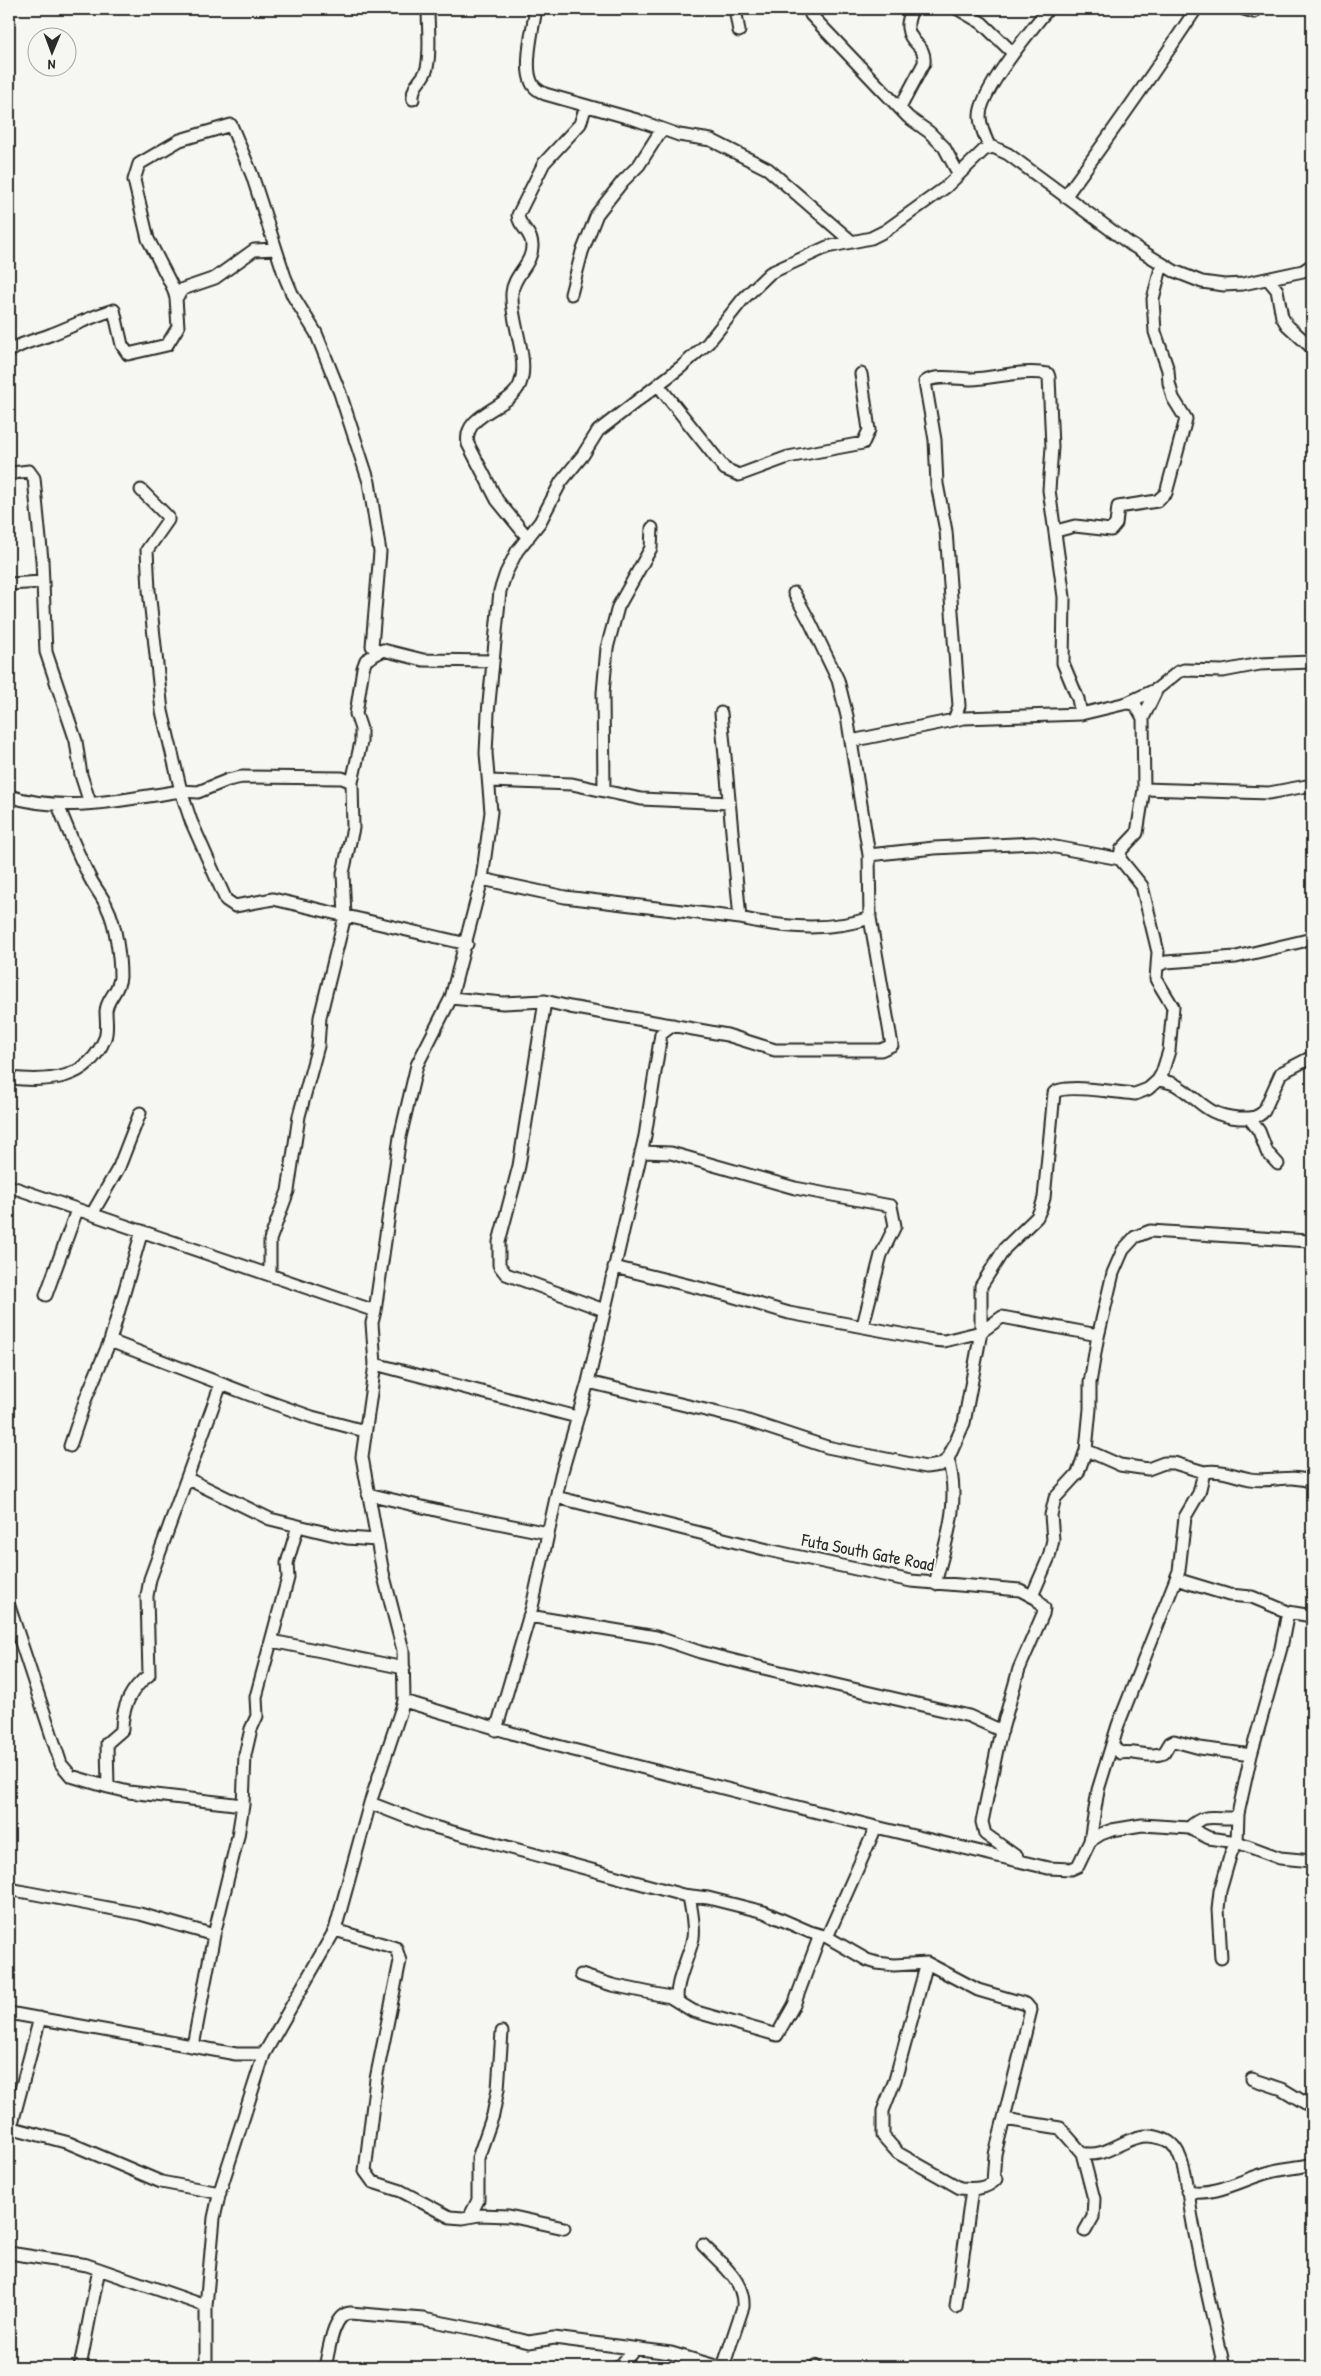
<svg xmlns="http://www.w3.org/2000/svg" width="1321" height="2376" viewBox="0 0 1321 2376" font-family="'Patrick Hand',sans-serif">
	<rect width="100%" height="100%" fill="#f6f6f2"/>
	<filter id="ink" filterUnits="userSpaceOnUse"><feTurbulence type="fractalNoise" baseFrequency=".02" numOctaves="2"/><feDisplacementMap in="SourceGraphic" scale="10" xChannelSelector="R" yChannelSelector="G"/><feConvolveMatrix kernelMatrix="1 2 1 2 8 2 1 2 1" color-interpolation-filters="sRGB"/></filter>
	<g filter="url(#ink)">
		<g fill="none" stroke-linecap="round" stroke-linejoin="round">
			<defs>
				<path id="street" d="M536 9C533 27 524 65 531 81 533 88 539 91 545 94L637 120 679 135 711 140 768 169 852 242
					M735 9 739 31
					M809 9 811 15 908 117 929 132 944 147 958 173
					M958 9 982 23 1013 53
					M1244 9 1254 12
					M413 99C412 84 424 80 427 68 431 49 428 28 428 9
					M900 108 924 63C926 44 910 45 908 28 907 22 910 15 912 9
					M990 148C985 137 980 126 980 115 981 90 1031 30 1048 9
					M1065 197C1110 135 1154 73 1196 9
					M1268 279 1277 290 1282 317 1287 325 1312 348
					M571 294 582 252 597 214 623 181 639 165 662 129
					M176 298 183 289 215 278 254 250 276 249
					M9 352C21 342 38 340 52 334 73 326 92 316 114 310L122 345 128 354 167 345 178 327 176 298 173 288 148 239 134 180 139 164 180 140 231 125 252 175 285 277 293 296 316 333 340 393 369 482 380 552 372 646 378 652 383 650 423 660 493 661
					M658 385 725 469 739 475 788 457 863 443 869 430 861 374
					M9 470 12 473 29 471 34 478 42 560 46 652 76 741 81 775 90 803
					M141 490 168 517V520L147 550 149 590 162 711 181 791 191 821 226 900 235 906 273 899 467 944
					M1056 531 1075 526 1111 530 1116 524 1118 507 1157 501 1166 493 1186 419 1173 398 1169 383 1168 370 1155 332 1153 299 1162 264
					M528 538 497 500 468 444C462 413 510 409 520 384 530 359 510 321 512 293 513 275 533 264 532 245 532 232 518 226 518 215L544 163 580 124 586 106
					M9 584 42 582
					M721 713 740 918
					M1143 718 1157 689
					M954 720 959 706 946 531 937 484 935 440 925 382C936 374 958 379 971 379 996 378 1023 369 1048 374L1049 377 1052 447 1049 490 1064 597 1063 663 1078 699 1081 714
					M851 741 964 718 1081 714 1127 703 1157 689 1178 672 1184 670 1223 671 1260 664 1312 662
					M490 781 572 784 641 799 729 803
					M1144 789 1269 793 1312 785
					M604 790 603 693 607 648 618 607 651 548 652 528
					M9 796C64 814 125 799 181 791L198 792 228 780 242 777 342 778 352 782
					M869 855 934 848 1034 843 1120 859
					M482 879 565 897 740 918C783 928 828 932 870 918
					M1157 966 1166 962 1236 957 1312 939
					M451 998 503 1003 545 1001 570 1007 727 1035 775 1050H881L892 1045 870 918 869 855 847 716 838 680 810 622 794 593
					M545 1001 519 1166 499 1242V1265L506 1274 604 1310
					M9 1078C48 1082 88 1081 105 1038 108 1030 106 1020 106 1011 107 998 119 992 120 977 120 958 116 924 107 907 102 895 93 886 88 874 77 852 67 828 58 805
					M1158 1080C1163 1081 1169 1082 1174 1084 1201 1099 1203 1115 1239 1118 1249 1118 1257 1119 1264 1111L1281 1073 1312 1057
					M1250 1119 1259 1131 1267 1152 1278 1164
					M641 1152 671 1153 795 1188 891 1206 895 1226 881 1255 863 1325
					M9 1186 375 1311 372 1323 375 1364 362 1457 383 1573 403 1650 404 1701 370 1803 335 1930 264 2054 220 2191 214 2218 206 2306V2367
					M92 1214 119 1167 140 1113
					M614 1267 728 1295 789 1313 933 1340 944 1341 981 1332 1002 1317 1098 1335
					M270 1275V1240L288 1191 299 1116 318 1046 320 1017 345 916 343 873 353 828 352 782 361 742V729L356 714 363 668 366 660 383 650
					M46 1295 77 1210
					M375 1311 400 1137 417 1065 451 998 482 879 491 812 486 753 488 713 500 591 506 573 517 551 540 522 561 482 583 455 598 431 681 367 708 343 743 299 770 273 827 247 871 238 885 231 946 187 984 150 993 147 1008 154 1130 244 1174 271 1202 282 1224 285 1243 284 1303 271 1312 265
					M110 1341 261 1399 312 1417 365 1431
					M375 1364 577 1417
					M588 1382 739 1418 827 1447 926 1467 940 1465 948 1459 964 1423 981 1332V1286L1005 1248 1037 1217 1041 1208 1044 1198 1054 1093C1064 1083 1120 1093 1135 1094L1148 1089 1158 1080 1162 1073 1169 1051 1173 1007 1156 979 1158 952 1142 886 1120 859 1121 850 1137 833 1144 789 1143 718 1135 704 1127 703
					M70 1446 86 1398 110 1341 142 1231
					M1086 1450 1120 1465 1148 1469 1164 1463H1174L1204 1472
					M188 1479 270 1519 347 1538 377 1540
					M368 1494 448 1513 548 1533
					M556 1497 768 1550 911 1581 1020 1590 1037 1599 1044 1608 1043 1614 1019 1669 999 1740 982 1822 985 1834 1017 1857
					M1176 1579 1229 1595 1252 1597 1288 1612 1281 1648 1251 1755 1238 1814 1237 1842 1231 1853 1220 1891 1218 1909 1221 1958
					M935 1584C946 1541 961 1502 948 1459
					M1032 1596 1049 1557 1053 1540 1051 1515 1055 1498 1078 1473 1086 1450 1090 1409V1383L1097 1341 1113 1273 1123 1250 1135 1237 1150 1231 1309 1241
					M9 1606 61 1764 71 1776 108 1787 129 1792 243 1805
					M1288 1612 1312 1616
					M529 1616 656 1637 700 1652 759 1667 969 1716 1002 1731
					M272 1641 404 1668
					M404 1701 542 1742 876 1827 1048 1868 1071 1869 1078 1866 1090 1841 1098 1790 1118 1725 1179 1571 1185 1517 1199 1493 1204 1472C1221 1469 1234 1476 1250 1479 1271 1483 1291 1473 1312 1482
					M496 1730 532 1607 561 1475 588 1382 645 1136 661 1034 673 1025
					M1113 1745 1120 1753C1135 1750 1148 1759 1164 1753L1170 1743 1174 1741 1200 1748 1251 1755
					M108 1787 107 1743 122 1730C122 1707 130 1689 149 1675L147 1596 150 1579 221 1384
					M370 1803 427 1825 683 1895 708 1898 764 1912 810 1932 827 1937 867 1960 877 1963 894 1965 927 1963 978 1990 1026 2004 1031 2010 995 2154 993 2182 996 2179
					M1189 1828C1205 1812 1214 1819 1233 1818L1238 1814
					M1090 1841 1101 1834 1112 1830 1142 1825 1189 1828 1209 1838 1237 1842 1280 1858 1312 1861
					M9 1889 140 1914 214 1935
					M335 1930 396 1948 400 1961 376 2079 365 2171 373 2182 401 2191 450 2217 463 2218 479 2215 509 2216 564 2228
					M827 1937 876 1827
					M927 1963 895 2080 883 2111V2136L898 2153 960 2188C973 2189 986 2190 996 2179
					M581 1975 612 1985 670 1997 693 2011 777 2035 794 2005 820 1935
					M678 2002C673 1986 690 1955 693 1938 695 1924 691 1909 689 1896
					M9 2013 236 2054H264
					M193 2046 214 1935 238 1836 243 1805 245 1755 251 1729 257 1716 256 1697 288 1578 287 1563 298 1526
					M1252 2079 1282 2089 1312 2107
					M1005 2119 1060 2128 1082 2153 1094 2199 1093 2217 1085 2231
					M9 2127 69 2143 161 2182 220 2193
					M11 2127 40 2018
					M1082 2153C1111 2160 1129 2128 1160 2138 1169 2140 1176 2147 1179 2155 1188 2175 1188 2197 1192 2218 1201 2268 1213 2318 1224 2367
					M1187 2191C1216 2197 1242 2179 1270 2172 1284 2168 1298 2168 1312 2164
					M470 2216 478 2200V2158L493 2115 498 2089 502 2032
					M703 2245C720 2263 745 2280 743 2307L723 2367
					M9 2253 87 2265 206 2306
					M956 2307 972 2189
					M80 2367 99 2269
					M325 2367C329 2352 332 2314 350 2313L423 2319 485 2331 529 2342 554 2338 671 2353 719 2367
					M619 2367 635 2349
					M815 2367V2366"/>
			</defs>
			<use href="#street" stroke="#2b2b2b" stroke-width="15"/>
			<use href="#street" stroke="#f6f6f2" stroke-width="11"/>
		</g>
	</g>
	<g text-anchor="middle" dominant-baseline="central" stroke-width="4" stroke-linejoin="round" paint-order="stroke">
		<g font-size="18" fill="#2b2b2b" stroke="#f6f6f2">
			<text transform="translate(868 1552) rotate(11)">Futa South Gate Road</text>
		</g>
	</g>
	<rect width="1321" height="2376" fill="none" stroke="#f6f6f2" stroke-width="30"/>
	<rect x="15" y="15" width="1291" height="2346" fill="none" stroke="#2b2b2b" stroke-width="2" filter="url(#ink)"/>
	<g transform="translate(52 52) rotate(181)"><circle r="24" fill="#f6f6f2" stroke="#a5a5a2"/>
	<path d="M0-4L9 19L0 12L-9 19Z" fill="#2b2b2b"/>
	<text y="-8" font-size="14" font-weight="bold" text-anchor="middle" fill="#2b2b2b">N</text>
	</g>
</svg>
